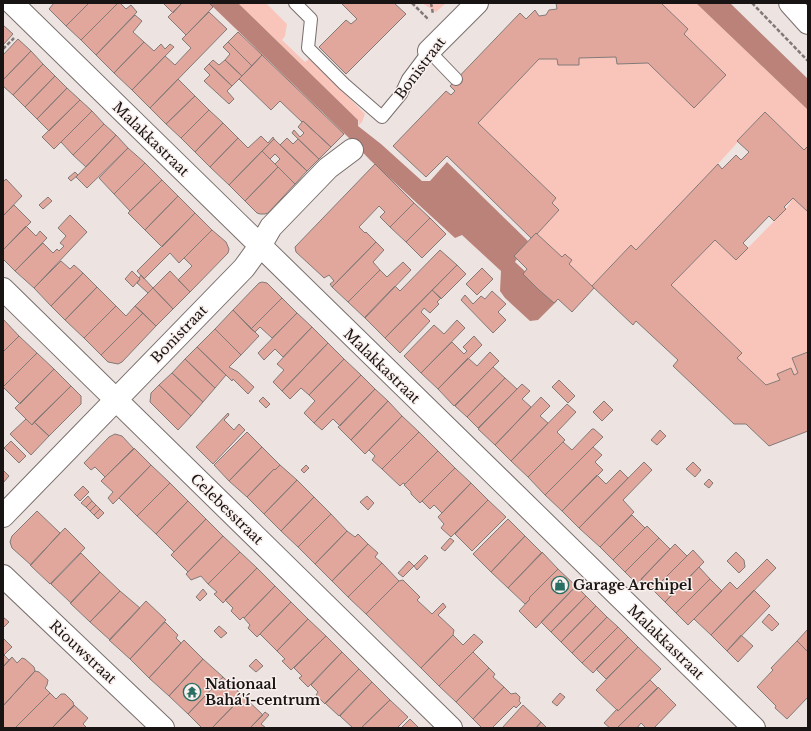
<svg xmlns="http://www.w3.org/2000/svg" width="811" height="731" viewBox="0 0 811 731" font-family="'Libre Baskerville',serif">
	<rect width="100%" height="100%" fill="#ede3e1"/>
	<path fill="#f9c5bb" d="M238 3H266L287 24 285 36 282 40 305 62 310 58 365 114 362 122 358 126 359 121Z
		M422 3H446L436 12Z
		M661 3H696L808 110V146L804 150 765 112 718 164 636 250 630 246 592 286 536 233 559 210 552 203 556 198 478 123 539 59 616 57 617 64 648 63 694 108 726 75 684 34 688 29Z
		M793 198 808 212V352L792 358 798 373 766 385 737 358 742 353 671 285 715 240 736 260 786 209Z"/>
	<path fill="#ba8278" d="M209 3H238L358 120V126L381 144 422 181H430L447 162 528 241 515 262 557 301 538 320 530 321 505 298 500 291 501 271 462 235 455 238 370 160 348 137Z
		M696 3H730L808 79V110Z"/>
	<path fill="#e1a79c" stroke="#837a78" d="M54 3H89L66 26 49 9Z
		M89 3H118L81 40 66 26Z
		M118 3H120L126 9 131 5 137 12 96 55 81 40Z
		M163 3H182L173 13Z
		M182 3H209L213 7 186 35 168 17Z
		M341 3H394L406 14 346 74 319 47 346 20 351 24 357 19Z
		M556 3H661L688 29 684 34 726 75 694 108 648 63 617 64 616 57 579 58V65H558L557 59H539L478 123 556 198 552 203 559 210 537 234 536 233 531 238 447 156 426 177 393 146 446 91 451 95 455 91 450 86 520 13 526 19 535 10 539 16 546 15 549 10 557 9Z
		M209 12 227 29 150 108 132 90 165 56 175 65 191 48 182 39Z
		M135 15 142 21 133 32 144 42 114 73 96 55Z
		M3 25 13 34 3 45Z
		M238 32 262 55 252 66 228 42Z
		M18 39 31 51 3 80V55Z
		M144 42 154 51 161 44 165 49 170 44 174 47 132 90 114 73Z
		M228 42 252 66 242 76 225 60 230 54 223 47Z
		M31 51 43 64 13 95 3 86V80Z
		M262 55 344 134 331 147 303 121 302 122 280 101 271 110 239 79Z
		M213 60 219 65 225 60 242 76 232 86 209 64Z
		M43 64 55 76 25 107 13 95Z
		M209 64 232 86 227 91 234 99 229 104 204 81 210 75 204 69Z
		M55 76 67 88 37 119 25 107Z
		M178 79 195 96 166 124 150 108Z
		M67 88 80 100 49 131 37 119Z
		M195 96 209 110 181 138 166 124Z
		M80 100 92 111 54 149 42 137Z
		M209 110 223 123 195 152 181 138Z
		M92 111 104 124 73 155 61 142Z
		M765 112 804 150 808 146V212L793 198 784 207 786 209 774 221 769 216 743 243 748 248 736 260 715 240 671 285 742 353 737 358 766 385 780 380 777 374 791 368 794 375 798 373 792 358 808 352V431L769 446 746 424H734L673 366 678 360 636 321 633 325 592 286 631 245 636 250 718 164 722 169 736 155 741 160 749 152 737 141Z
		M303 121 331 147 319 159 292 133 294 130 300 137 304 133 298 127Z
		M223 123 238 138 210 167 195 152Z
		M104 124 116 135 86 167 73 155Z
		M116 135 128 148 87 188 76 177Z
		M261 136 268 143 273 137 274 139 229 185 210 167 238 138 248 148Z
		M287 138 293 144 298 139 319 159 307 171 280 145Z
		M274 139 307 171 295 184 275 164 280 159 275 154 270 159 262 151Z
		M128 148 145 163 114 194 99 178Z
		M262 151 278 167 245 201 229 185Z
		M145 163 162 180 130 211 114 194Z
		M375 164 414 203 390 227 380 217 385 212 379 206 359 227 365 233 366 232 376 242 332 287 330 284 334 281 329 275 324 278 322 276 296 252 295 247Z
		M278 167 295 184 268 213 265 214H260L257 213 245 201Z
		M75 172 78 175 71 181 68 178Z
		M6 179 22 196 3 216V182Z
		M162 180 178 196 145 230 128 213Z
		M178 196 195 213 162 247 145 230Z
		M48 197 52 201 43 209 39 205Z
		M414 203 430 218 406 242 390 227Z
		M14 205 31 222 3 250V216Z
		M195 213 212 230 179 263 170 253 144 279 137 271Z
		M70 215 87 232 34 288 15 271 43 243 53 253 57 249 59 251 64 246 60 243 66 236 58 228Z
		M430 218 446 234 422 258 406 242Z
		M26 226 36 236 40 231 47 238 15 271 3 259V250Z
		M212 230 226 242 229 249 228 253 190 292 178 280 192 266 184 258Z
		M536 233 562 257 565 254 567 256 572 260 569 264 594 288 572 312 558 299 554 303 538 289 523 274 527 269 514 256Z
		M376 242 384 250 373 262 380 270 348 302 332 287Z
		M440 250 457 265 385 338 365 318V317L395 286 400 291Z
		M61 261 70 269 74 265 83 273 51 306 34 288Z
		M403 262 411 270 365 318 348 302 380 270 387 277Z
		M457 265 466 274 441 299 432 290Z
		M482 268 493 279 477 295 466 284Z
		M132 271 140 279 133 287 125 279Z
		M170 271 190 292 173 309 153 288Z
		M83 273 97 287 65 320 51 306Z
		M141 275 153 288 148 293 137 283 140 279 139 278Z
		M262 282 267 283 282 298 251 329 233 310 259 283Z
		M97 287 116 306 84 338 65 320Z
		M153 288 173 309 156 326 135 306Z
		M432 290 441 298 437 302 439 304 430 313 424 308 421 312 430 321 400 353 385 338Z
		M492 291 506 304 498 312 506 320 493 333 461 300 465 295 473 304 481 296 485 299Z
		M282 298 297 313 272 338 260 327 255 332 251 329Z
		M116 306 126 316 135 306 143 313 101 355 84 338Z
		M233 310 259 336 241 355 215 329Z
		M143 313 156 326 122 362 118 364 108 362 101 355Z
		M297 313 312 327 283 357 275 349 264 360 258 353Z
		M3 319 19 336 3 352Z
		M457 320 465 328 421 373 404 356 434 325 444 334Z
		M312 327 328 343 282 391 273 382 284 370 277 364Z
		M215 329 241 355 229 367 238 372 254 387 248 394 233 379 232 381 226 375 197 347Z
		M19 336 37 353 3 387V352Z
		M474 336 482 345 438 389 421 373 452 342 464 354 467 351 463 347Z
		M328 343 344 359 309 395 301 388 290 399 282 391Z
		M197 347 226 375 215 388 185 359Z
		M490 352 499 361 454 406 438 389 468 358 477 366Z
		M37 353 54 369 20 404 3 387Z
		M185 359 215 388 203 402 172 373Z
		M344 359 361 375 314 423 304 413 315 401 309 395Z
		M493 367 505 378 467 417 455 406Z
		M54 369 71 386 32 425 15 408Z
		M172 373 203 402 191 416 159 385Z
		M361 375 375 389 340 426 333 419 322 430 314 423Z
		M505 378 517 389 478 428 467 417Z
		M559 380 575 396 568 403 552 387Z
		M522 384 530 391 522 399 531 407 495 445 478 429Z
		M159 385 191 416 178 430 150 402 151 393Z
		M71 386 81 396V404L49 436 34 422Z
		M375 389 388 401 351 440 338 427Z
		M263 397 270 404 266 408 259 401Z
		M541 397 550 406 540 416 548 423 511 461 495 445Z
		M388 401 402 416 365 454 351 440Z
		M604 401 613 410 602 421 593 412Z
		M567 404 576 412 557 432 565 440 528 477 511 461Z
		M228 413 229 415 224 420 234 430 239 424 245 430 213 464 196 447Z
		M402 416 419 432 382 469 372 460 375 456 369 450Z
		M26 419 32 425 34 422 49 436 31 455 10 434Z
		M592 429H594L603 437 545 495 528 477 563 442 572 450Z
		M660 430 666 436 657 445 651 440Z
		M247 432 262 447 229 481 214 465Z
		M419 432 438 451 405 484 403 483 400 486 382 469Z
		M115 434 122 436 134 449 105 477 95 467 91 470 84 463 109 437Z
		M11 441 26 456 19 463 4 448Z
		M262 447 280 465 275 470 274 469 247 497 229 481Z
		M593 447 602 455 595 462 603 470 562 511 545 495Z
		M134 448 151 465 113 504 108 498 113 492 101 481Z
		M438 451 455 468 420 503 411 494V492L404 485Z
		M644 462 652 470 623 500 634 512 600 547 579 528Z
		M693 462 701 470 695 477 686 469Z
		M151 465 170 483 137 516 119 498Z
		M280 465 297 480 264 514 247 497 274 469 275 470Z
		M306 465 309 468 304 473 301 470Z
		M455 468 471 483 442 513 434 505 430 509 422 501Z
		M3 470 9 476 3 483Z
		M620 470 628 478 579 528 562 511 597 475 606 484Z
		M709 479 713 483 709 488 704 484Z
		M297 480 314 497 281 531 264 514Z
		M170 483 188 501 156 534 137 516Z
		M471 483 488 500 451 537 441 528 444 524 438 517Z
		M83 486 89 492 80 501 74 495Z
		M88 496 92 501 86 507 81 503Z
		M367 496 374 503 368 510 360 502Z
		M314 497 331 514 298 547 281 531Z
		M488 500 506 517 472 551 455 534Z
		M92 501 96 505 90 511 86 507Z
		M188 501 206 519 174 552 156 534Z
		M96 505 100 509 94 515 90 511Z
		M100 509 104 513 98 519 94 515Z
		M37 511 60 533 31 565 12 548 10 542 12 536Z
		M331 514 347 531 315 564 298 547Z
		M632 515 645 528 613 560 600 547Z
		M206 519 223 536 188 572 171 555Z
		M508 519 525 536 491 572 473 554Z
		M647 526 659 538 625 572 613 560Z
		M65 528 85 548 50 584 30 565Z
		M347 531 355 537 358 534 368 544 332 581 315 564Z
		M223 536 240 552 208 584 201 576 191 580 186 574Z
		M525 536 542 553 508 588 491 572Z
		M450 538 454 541 445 551 441 548Z
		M659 538 670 549 637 584 625 572Z
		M368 544 378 553 375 557 382 563 348 597 332 581Z
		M675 544 687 556 653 590 641 579Z
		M693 550 704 562 665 602 653 590Z
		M240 552 257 568 223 603 214 594 217 592 208 584Z
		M542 552 558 569 529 598 530 599 525 604 508 588Z
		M736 552 744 560 745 567 739 573 727 561Z
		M81 553 100 572 71 603 51 584Z
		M425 555 428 558 417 570 414 566Z
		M767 559 776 568 711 635 694 619 730 582 737 589Z
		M409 561 414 566 403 577 398 573Z
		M382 563 399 581 366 614 348 597Z
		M699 567 710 579 676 613 665 602Z
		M257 568 275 586 244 618 243 617 240 620 231 611 233 608 225 600Z
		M558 569 576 586 536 628 519 611 530 599 529 598Z
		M100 572 120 591 90 622 70 603Z
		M710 579 722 591 688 625 676 613Z
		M403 580 420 597 417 600 432 614 443 603 446 607 438 615 454 630 453 635 421 668 366 614 399 581Z
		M275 586 291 602 257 637 248 628 250 625 244 618Z
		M576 586 586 596 551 632 541 622Z
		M203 589 207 594 200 601 196 597Z
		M754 590 770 606 727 651 711 635Z
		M120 591 140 608 110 640 90 622Z
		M586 596 596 606 561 642 551 632Z
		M146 601 166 620 130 659 109 640Z
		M291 602 308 619 277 651 260 634Z
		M596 606 607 617 572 653 561 642Z
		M769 614 779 624 772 631 762 622Z
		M3 617 9 622 3 628Z
		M607 617 618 627 582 663 572 653Z
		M308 619 326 636 291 670 282 661 285 659 277 651Z
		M165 622 178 635 176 638 181 643 149 678 130 659Z
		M219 626 227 633 221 638 214 631Z
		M618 627 628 637 593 673 582 663Z
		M808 629V652L797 641Z
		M474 634 483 642 439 686 421 668 453 635 463 645Z
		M741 635 753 646 738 662 727 651Z
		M326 636 342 652 308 687 299 678 302 676 294 668Z
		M628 637 638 647 606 679 596 669Z
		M3 638 12 647 4 655 9 660 12 657 3 667Z
		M184 640 203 659 169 696 149 678Z
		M797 641 808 652V697L787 719 775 708 776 706 757 687 773 670 771 668Z
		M638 647 661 669 618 711 596 690Z
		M342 652 359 669 325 704 316 695 318 692 311 685Z
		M473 652 489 668 456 702 439 686Z
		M12 657 17 663 22 658 25 659 34 667 35 671 3 706V667Z
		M203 659 223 677 188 714 169 696Z
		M256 659 263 666 256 672 249 666Z
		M489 668 495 674 493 677 504 687 473 719 456 702Z
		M359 669 372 682 339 716 325 703Z
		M35 671 39 672 48 680 47 685 45 688 50 693 15 728H3V706Z
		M223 677 243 696 212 728H202L188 714Z
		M650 680 658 688 617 728H610L604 723 617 709 618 711Z
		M372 682 390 700 361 728H353L340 716Z
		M504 687 511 694 516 693 520 697 519 701 521 703 516 708 514 706 492 728H482L473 719Z
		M658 687 676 705 654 728H646L641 723 637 728H617Z
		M50 693 56 699 61 694H65L73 702 74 706 52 728H15Z
		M560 693 565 697 557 706 552 702Z
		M243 696 263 715 250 728H212Z
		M390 700 408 717 397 728H361Z
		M74 705 88 718 83 724 87 728H52Z
		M523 705 541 722 536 728H502Z
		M265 712 269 715 261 724 266 728H250Z
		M410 719 419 728H401Z
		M541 722 547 728H536Z"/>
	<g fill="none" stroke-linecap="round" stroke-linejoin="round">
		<defs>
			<path id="lane" d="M295 3 311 19 308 48 344 84 382 117 401 94 408 79 429 51 456 79"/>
			<path id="street" d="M12 3 754 728
				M429 51 477 3
				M3 289 451 728
				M3 516 244 268 260 246 271 227 328 168 352 150
				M3 576 163 728"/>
			<path id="secondary" d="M790 3 808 23"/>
		</defs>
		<use href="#lane" stroke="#786f6d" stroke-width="14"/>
		<use href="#street" stroke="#786f6d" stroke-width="24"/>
		<use href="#secondary" stroke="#786f6d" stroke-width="24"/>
		<path stroke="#807978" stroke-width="2.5" stroke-dasharray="4 2" stroke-linecap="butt" d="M412 3 429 20
			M431 3 433 14
			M752 3 808 61
			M3 49 14 38"/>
		<use href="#lane" stroke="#fff" stroke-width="12"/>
		<use href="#street" stroke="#fff" stroke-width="22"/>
		<use href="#secondary" stroke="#fff" stroke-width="22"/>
	</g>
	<defs>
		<symbol id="shop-ring" viewBox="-11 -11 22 22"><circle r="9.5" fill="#faf0ee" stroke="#296f64" stroke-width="1.5"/><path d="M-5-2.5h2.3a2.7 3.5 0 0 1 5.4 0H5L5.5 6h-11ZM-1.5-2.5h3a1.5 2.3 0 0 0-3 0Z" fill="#296f64"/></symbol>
		<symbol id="temple-ring" viewBox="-11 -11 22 22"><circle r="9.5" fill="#faf0ee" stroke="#296f64" stroke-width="1.5"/><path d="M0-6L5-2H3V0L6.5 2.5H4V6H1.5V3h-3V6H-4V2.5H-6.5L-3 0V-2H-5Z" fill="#296f64"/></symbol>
	</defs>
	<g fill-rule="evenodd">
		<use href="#shop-ring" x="550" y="575" width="20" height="20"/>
		<use href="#temple-ring" x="182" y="682" width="20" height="20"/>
	</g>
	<g text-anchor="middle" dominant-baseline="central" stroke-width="3" stroke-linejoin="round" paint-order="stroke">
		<g font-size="14" fill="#171413" stroke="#faf0ee">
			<text transform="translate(420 68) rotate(-53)">Bonistraat</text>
			<text transform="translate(151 139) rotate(44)">Malakkastraat</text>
			<text transform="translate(179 334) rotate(-46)">Bonistraat</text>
			<text transform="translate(382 366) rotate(44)">Malakkastraat</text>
			<text transform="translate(227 509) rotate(44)">Celebesstraat</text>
			<text transform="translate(666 642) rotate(44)">Malakkastraat</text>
			<text transform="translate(83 652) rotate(43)">Riouwstraat</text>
		</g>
		<g font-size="14" font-weight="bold" fill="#171413" stroke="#faf0ee" text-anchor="start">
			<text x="573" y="585">Garage Archipel</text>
			<text x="205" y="684">Nationaal<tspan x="205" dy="16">Bahá'í-centrum</tspan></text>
		</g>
	</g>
	<rect width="811" height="731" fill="none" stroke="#171413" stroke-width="8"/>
</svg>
